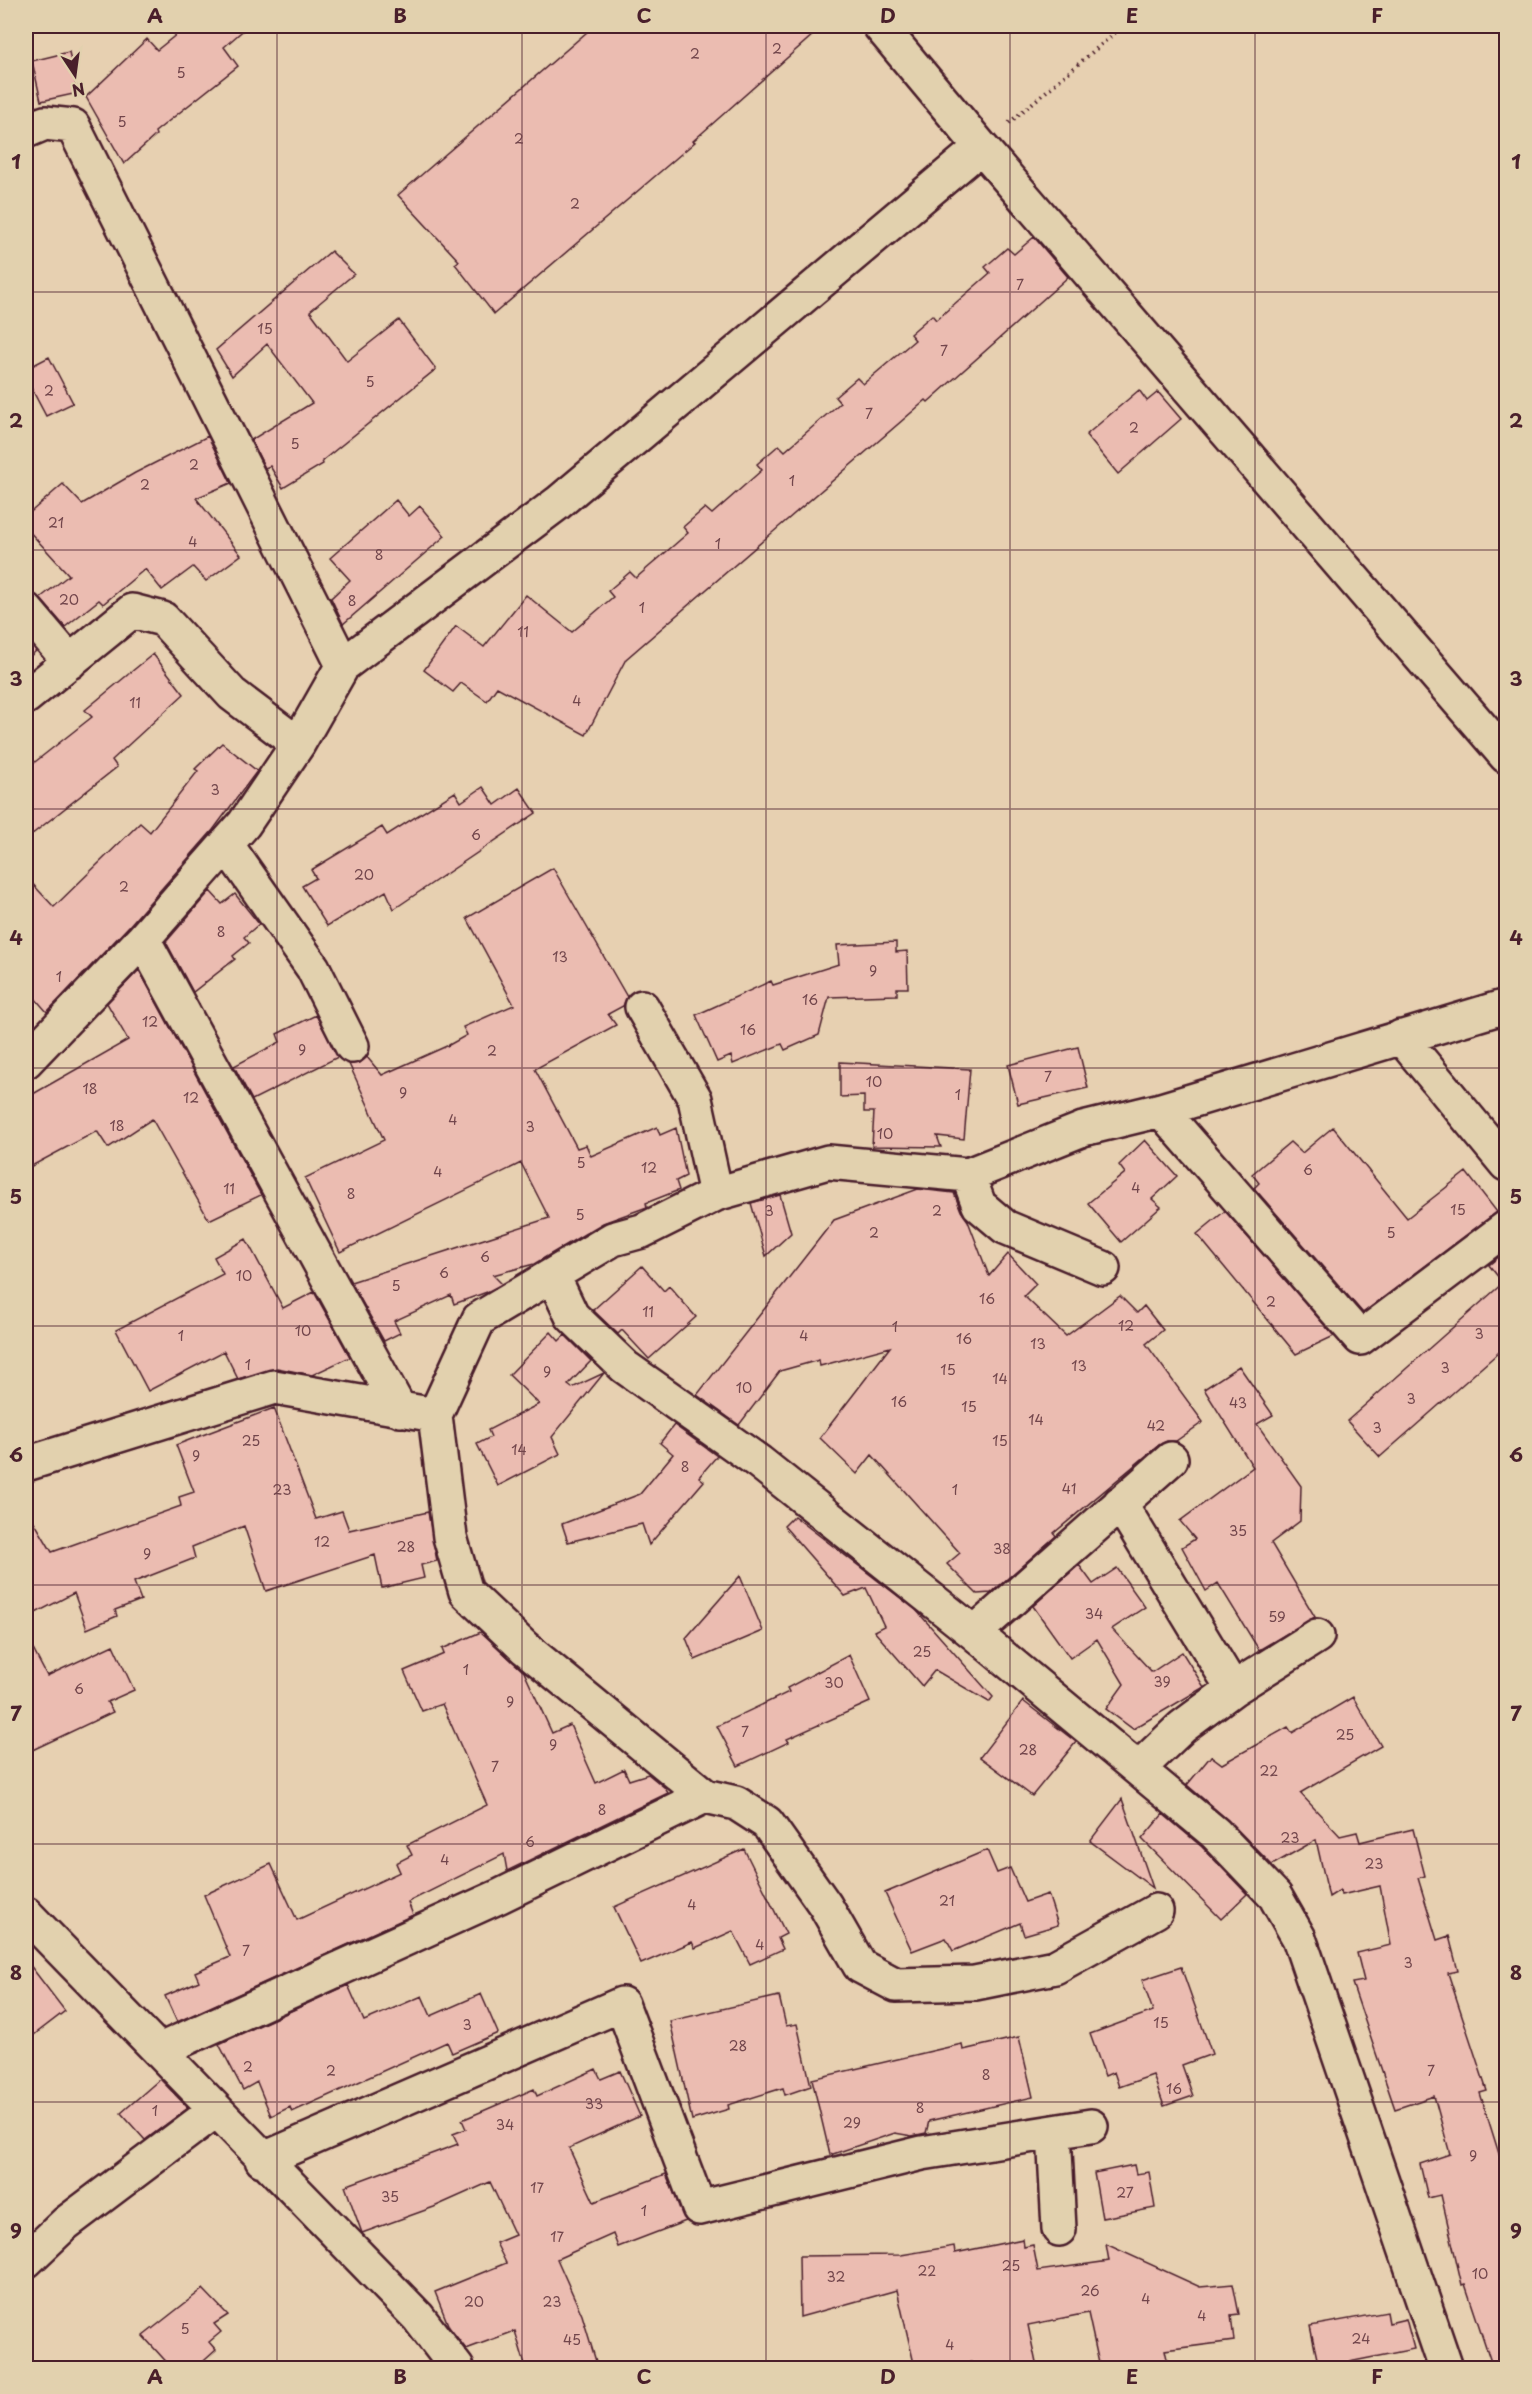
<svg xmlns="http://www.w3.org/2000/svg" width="1532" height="2394" viewBox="0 0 1532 2394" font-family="'Playpen Sans',sans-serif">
	<rect width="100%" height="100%" fill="#e7d0b1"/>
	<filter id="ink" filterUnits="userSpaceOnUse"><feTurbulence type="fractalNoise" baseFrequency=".0167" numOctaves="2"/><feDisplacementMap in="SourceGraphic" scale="12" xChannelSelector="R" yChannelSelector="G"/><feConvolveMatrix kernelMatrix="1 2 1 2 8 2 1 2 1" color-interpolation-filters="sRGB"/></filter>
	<g filter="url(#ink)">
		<path fill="#ebbcb1" stroke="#4a1f2b" stroke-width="1.5" d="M187 26H248L224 47 238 66 155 132 156 135 124 164 86 97 147 39 157 50Z
			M594 26H823L693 141 695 142 494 314 455 264 459 261 398 195Z
			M69 52 78 93 41 101 32 61Z
			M1034 237 1068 277 928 402 926 400 626 659 586 735 497 687 487 701 461 683 453 692 424 670 456 626 484 647 526 595 572 632 613 597 608 591 630 572 636 578 688 533 683 527 705 508 712 514 762 470 757 464 779 445 785 451 840 403 835 397 857 378 863 384 915 340 910 334 932 315 936 320 990 273 985 267 1007 248 1014 254Z
			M331 251 354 274 310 311 347 361 399 320 436 369 322 461 323 464 283 488 270 466 265 468 251 440 312 403 267 344 232 376 216 350Z
			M49 357 73 403 46 416 26 378V369Z
			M1139 390 1147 401 1158 392 1181 419 1118 474 1086 435Z
			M208 436 231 483 196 498 241 555 206 581 193 567 162 590 145 569 103 604 99 600 65 627 40 598 69 575 26 528V516L63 484 82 504 135 473Z
			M396 500 409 516 420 506 445 536 343 624 331 598 350 580 330 558Z
			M26 638 36 651 26 660Z
			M153 654 184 694 112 760 117 767 26 839V769L92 717 85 710Z
			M222 743 257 771 213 830 129 926 47 1012 26 988V877L54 907 140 823 150 832 198 771 195 769Z
			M483 787 495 805 519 788 536 813 394 909 386 891 327 926 302 886 316 878 311 870 382 827 387 835 455 792 461 802Z
			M553 868 627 997 623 1006 608 1014 616 1025 535 1069 577 1148 586 1145 591 1156 657 1127 660 1135 676 1128 686 1176 676 1181 679 1190 646 1203 647 1207 603 1223 534 1264 493 1275 502 1284 487 1292 454 1304 451 1295 394 1321 400 1333 384 1341 351 1282 549 1218 521 1163 340 1252 305 1178 384 1140 349 1064 360 1063 367 1057 382 1075 449 1045 467 1035 463 1027 514 1005 467 918Z
			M210 891 222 904 235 894 259 924 244 937 249 943 233 956 235 959 193 992 166 942Z
			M896 942V952L907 951 908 988H897V995L829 997 819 1035 785 1050 782 1044 733 1064 731 1056 717 1062 696 1015 771 981 773 985 839 964 837 945Z
			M139 970 261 1195 209 1220 152 1119 108 1148 97 1131 26 1169V1098L128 1040 107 1003Z
			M316 1015 338 1057 252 1100 234 1066 280 1042 277 1034Z
			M1078 1047 1088 1088 1018 1104 1008 1065Z
			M840 1062 970 1069 964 1139 937 1136 941 1147 872 1146 874 1112H864V1096L840 1097Z
			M1333 1127 1407 1218 1466 1172 1497 1212 1363 1313 1254 1188 1259 1183 1252 1174 1290 1142 1302 1153Z
			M1145 1140 1177 1176 1152 1199 1161 1207 1121 1242 1088 1203 1125 1173 1119 1165Z
			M918 1189 954 1193 961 1211 968 1221 989 1276 1008 1254 1036 1284 1024 1296 1066 1336 1120 1296 1137 1313 1144 1306 1163 1330 1146 1344 1203 1422 1176 1441H1167L1159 1445 1054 1533 1056 1536 991 1593 977 1594 947 1564 960 1553 872 1455 857 1474 820 1438 890 1347 820 1366 819 1360 780 1371 739 1425 697 1395 834 1220Z
			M780 1195 791 1233 766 1256 751 1203Z
			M1225 1211 1334 1336 1296 1354 1197 1234Z
			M246 1239 283 1308 314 1292 350 1357 312 1375 277 1368 238 1379 224 1351 148 1391 116 1330 223 1274 214 1257Z
			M1506 1251V1346L1380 1457 1347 1421 1503 1283 1489 1265Z
			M642 1266 664 1291 669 1286 696 1317 649 1359 622 1330 618 1334 593 1310Z
			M551 1332 559 1341 565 1335 591 1361 568 1385 572 1388 604 1373 552 1437 560 1454 498 1486 477 1444 491 1437 488 1430 539 1404 509 1375Z
			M1239 1366 1273 1415 1257 1424 1301 1486 1300 1521 1271 1543 1315 1617 1259 1650 1218 1583 1206 1591 1182 1547 1195 1539 1180 1521 1253 1467 1204 1389Z
			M274 1408 316 1519 342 1511 349 1530 428 1512 437 1561 421 1565 424 1578 382 1588 375 1555 266 1591 244 1526 192 1547 195 1558 134 1582 141 1600 115 1610 117 1616 87 1629 74 1593 26 1618V1508L52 1552 181 1506 179 1497 194 1492 176 1445Z
			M674 1425 717 1456 699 1477 704 1481 649 1545 642 1524 568 1542 562 1524 640 1494 673 1454 660 1443Z
			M794 1516 916 1610 993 1697 989 1702 935 1670 922 1686 874 1631 884 1626 866 1588 845 1596 784 1526Z
			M1079 1565 1093 1584 1117 1568 1145 1607 1112 1629 1152 1672 1182 1652 1204 1687 1133 1729 1106 1709 1124 1684 1097 1639 1070 1658 1033 1606Z
			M740 1576 763 1631 695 1660 686 1638Z
			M481 1632 524 1672 552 1733 570 1725 596 1783 624 1769 629 1780 648 1774 665 1788 668 1793 507 1871 504 1854 408 1902 413 1915 177 2022 165 1996 199 1981 195 1972 230 1957 204 1895 271 1864 297 1920 400 1872 396 1863 412 1855 407 1845 487 1805 442 1704 422 1711 404 1671 444 1654 442 1649Z
			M26 1636 47 1676 113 1645 134 1690 107 1702 113 1712 26 1753Z
			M849 1655 870 1702 787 1739 789 1742 738 1766 717 1726 789 1692 787 1688Z
			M1353 1697 1381 1746 1300 1793 1340 1836 1357 1832 1360 1842 1413 1829 1425 1876 1418 1878 1437 1940 1449 1936 1458 1971 1448 1973 1487 2091 1480 2093 1506 2176V2368H1493L1465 2284 1462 2285 1441 2195 1428 2198 1420 2164 1450 2154 1434 2096 1395 2109 1352 1983 1364 1981 1357 1953 1391 1945 1380 1886 1341 1895 1340 1890 1329 1897 1316 1840 1272 1865 1228 1820 1187 1785 1211 1756 1222 1764 1288 1727 1292 1733Z
			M1023 1701 1076 1742 1032 1796 980 1757Z
			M1122 1799 1153 1888 1090 1841Z
			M1163 1814 1202 1847 1247 1894 1221 1919 1142 1839Z
			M744 1849 786 1934 778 1938 783 1949 750 1964 733 1931 695 1948 692 1942 641 1964 614 1907Z
			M987 1850 997 1873 1010 1868 1025 1902 1048 1894 1058 1925 1024 1935 1020 1923 953 1951 946 1938 912 1951 885 1893Z
			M26 1960 65 2011 26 2041Z
			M1181 1967 1212 2054 1182 2065 1193 2096 1164 2106 1153 2075 1119 2087 1114 2072 1105 2076 1090 2034 1153 2011 1142 1980Z
			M348 1985 364 2021 422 1996 431 2016 481 1994 498 2033 452 2053 447 2042 292 2112 290 2107 271 2116 257 2082 243 2090 219 2044Z
			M779 1996 786 2026 797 2024 811 2086 785 2095 783 2088 728 2105 729 2109 692 2120 670 2021Z
			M1019 2037 1033 2097 929 2121 926 2133 912 2136 895 2133 830 2155 812 2079 962 2044 963 2050Z
			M596 2069 601 2079 620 2071 640 2116 569 2148 594 2202 666 2174 686 2221 618 2247 613 2234 557 2259 582 2315 598 2368H526L515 2331 466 2349 449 2327 435 2292 506 2263 496 2243 515 2235 490 2182 434 2207 362 2233 345 2186 458 2144 453 2134 466 2129 462 2120 534 2089 537 2096Z
			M160 2079 188 2108 145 2140 121 2113Z
			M1134 2165 1136 2174 1149 2172 1155 2208 1102 2218 1094 2173Z
			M1023 2239 1024 2247 1033 2245 1038 2271 1109 2261 1106 2244 1200 2287 1233 2284 1239 2314 1231 2315 1234 2341 1165 2350 1169 2368H1100L1088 2313 1028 2325 1037 2368H973L971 2362 938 2368H915L897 2290 800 2317 799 2256 901 2255 954 2246 955 2253Z
			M203 2289 228 2315 214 2324 221 2332 209 2342 216 2350 196 2368H172L143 2336Z
			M1387 2312 1389 2323 1406 2319 1414 2349 1319 2368 1310 2326Z"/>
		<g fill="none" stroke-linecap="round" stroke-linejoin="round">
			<defs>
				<path id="minor" d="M880 26 981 147 1506 756
					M26 131 45 123 73 126 343 665
					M26 610 70 662
					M26 697 132 611 163 619 232 694 298 744
					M226 844 313 968 352 1046
					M143 939 400 1410
					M642 1007 695 1099 716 1194
					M1401 1037 1506 1164
					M26 1061 143 939 244 824 298 744 343 665 558 503 981 147
					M1161 1110 1360 1338 1506 1228
					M968 1175 979 1205 1005 1227 1103 1268
					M553 1276 572 1316 625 1367 759 1462 974 1633 1215 1833 1275 1896 1299 1938 1446 2368
					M26 1464 274 1387 435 1415 479 1319 613 1239 642 1231 716 1194 828 1162 968 1175 1083 1129 1161 1110 1506 1006
					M1120 1503 1233 1689
					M974 1633 1171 1459
					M1138 1769 1182 1727 1233 1689 1317 1636
					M705 1796 736 1803 767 1823 825 1905 860 1966 896 1985 975 1983 1055 1967 1156 1911
					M26 1914 418 2317 457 2368
					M160 2050 500 1896 705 1796 525 1648 466 1592 450 1537 435 1415
					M1054 2132 1059 2229
					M262 2160 622 2004 699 2208 922 2153 1091 2126
					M26 2261 66 2223 216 2110"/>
			</defs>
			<use href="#minor" stroke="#4a1f2b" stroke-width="38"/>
			<path stroke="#4a1f2b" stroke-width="4" stroke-dasharray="1.5 4.5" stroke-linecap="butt" d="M1009 123 1123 26"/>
			<use href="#minor" stroke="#e2d1ae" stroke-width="33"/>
		</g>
	</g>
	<path fill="none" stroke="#4a1f2b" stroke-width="1.5" stroke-opacity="0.55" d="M277 26V2368M522 26V2368M766 26V2368M1010 26V2368M1255 26V2368M26 292H1506M26 550H1506M26 809H1506M26 1068H1506M26 1326H1506M26 1585H1506M26 1844H1506M26 2102H1506"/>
	<g text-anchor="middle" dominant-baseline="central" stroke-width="4.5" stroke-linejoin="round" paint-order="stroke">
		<g font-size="14" fill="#72464c">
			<text x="777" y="48">2</text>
			<text x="695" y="53">2</text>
			<text x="181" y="72">5</text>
			<text x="122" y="121">5</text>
			<text x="519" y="138">2</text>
			<text x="575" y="203">2</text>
			<text x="1020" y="284">7</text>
			<text x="265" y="328">15</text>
			<text x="944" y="350">7</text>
			<text x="370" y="381">5</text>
			<text x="49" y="390">2</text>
			<text x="869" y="413">7</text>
			<text x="1134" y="427">2</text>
			<text x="295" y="443">5</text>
			<text x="194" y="464">2</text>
			<text x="792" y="480">1</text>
			<text x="145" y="484">2</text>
			<text x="56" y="522">21</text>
			<text x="193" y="541">4</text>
			<text x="718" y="543">1</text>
			<text x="379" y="554">8</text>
			<text x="69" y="599">20</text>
			<text x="352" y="600">8</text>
			<text x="642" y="607">1</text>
			<text x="523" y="631">11</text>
			<text x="577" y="700">4</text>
			<text x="135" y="702">11</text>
			<text x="215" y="789">3</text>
			<text x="476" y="834">6</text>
			<text x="364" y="874">20</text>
			<text x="124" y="886">2</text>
			<text x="221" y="931">8</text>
			<text x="560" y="956">13</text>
			<text x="873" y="970">9</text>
			<text x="59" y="976">1</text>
			<text x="810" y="999">16</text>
			<text x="150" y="1021">12</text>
			<text x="748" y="1029">16</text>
			<text x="302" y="1049">9</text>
			<text x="492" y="1050">2</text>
			<text x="1048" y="1076">7</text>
			<text x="874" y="1081">10</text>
			<text x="90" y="1088">18</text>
			<text x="403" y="1092">9</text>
			<text x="958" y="1094">1</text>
			<text x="191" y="1097">12</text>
			<text x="453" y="1119">4</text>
			<text x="117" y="1125">18</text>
			<text x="530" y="1126">3</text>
			<text x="885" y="1133">10</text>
			<text x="581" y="1162">5</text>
			<text x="649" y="1167">12</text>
			<text x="1308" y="1169">6</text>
			<text x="438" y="1171">4</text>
			<text x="1136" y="1187">4</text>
			<text x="229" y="1188">11</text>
			<text x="351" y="1193">8</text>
			<text x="1458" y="1209">15</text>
			<text x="769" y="1210">3</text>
			<text x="937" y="1210">2</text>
			<text x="580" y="1214">5</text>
			<text x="874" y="1232">2</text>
			<text x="1391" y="1232">5</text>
			<text x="485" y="1256">6</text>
			<text x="444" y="1272">6</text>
			<text x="244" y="1275">10</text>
			<text x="396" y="1285">5</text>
			<text x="987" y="1298">16</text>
			<text x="1271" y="1301">2</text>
			<text x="648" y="1311">11</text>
			<text x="1126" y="1325">12</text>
			<text x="895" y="1326">1</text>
			<text x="303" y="1330">10</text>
			<text x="1479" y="1333">3</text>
			<text x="181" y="1335">1</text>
			<text x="804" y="1335">4</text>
			<text x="964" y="1338">16</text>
			<text x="1038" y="1343">13</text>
			<text x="248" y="1364">1</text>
			<text x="1079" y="1365">13</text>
			<text x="1445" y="1367">3</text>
			<text x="948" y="1369">15</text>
			<text x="547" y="1371">9</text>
			<text x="1000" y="1378">14</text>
			<text x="744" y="1387">10</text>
			<text x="1411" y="1398">3</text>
			<text x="899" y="1401">16</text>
			<text x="1238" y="1402">43</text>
			<text x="969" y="1406">15</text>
			<text x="1036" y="1419">14</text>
			<text x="1156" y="1425">42</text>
			<text x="1377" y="1427">3</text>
			<text x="251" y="1440">25</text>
			<text x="1000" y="1440">15</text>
			<text x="519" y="1449">14</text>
			<text x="196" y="1455">9</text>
			<text x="685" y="1466">8</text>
			<text x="1069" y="1488">41</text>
			<text x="282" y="1489">23</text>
			<text x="955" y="1489">1</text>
			<text x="1238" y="1530">35</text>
			<text x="322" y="1541">12</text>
			<text x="406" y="1546">28</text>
			<text x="1002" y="1548">38</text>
			<text x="147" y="1553">9</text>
			<text x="1094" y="1613">34</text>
			<text x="1277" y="1616">59</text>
			<text x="922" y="1651">25</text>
			<text x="466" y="1669">1</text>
			<text x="1162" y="1681">39</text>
			<text x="834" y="1682">30</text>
			<text x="79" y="1688">6</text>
			<text x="510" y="1701">9</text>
			<text x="745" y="1731">7</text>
			<text x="1345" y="1734">25</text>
			<text x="553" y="1744">9</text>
			<text x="1028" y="1749">28</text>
			<text x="495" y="1766">7</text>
			<text x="1269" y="1770">22</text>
			<text x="602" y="1809">8</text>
			<text x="1290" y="1837">23</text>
			<text x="530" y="1841">6</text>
			<text x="445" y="1859">4</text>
			<text x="1374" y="1863">23</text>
			<text x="947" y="1900">21</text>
			<text x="692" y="1904">4</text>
			<text x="760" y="1944">4</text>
			<text x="246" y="1950">7</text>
			<text x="1408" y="1962">3</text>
			<text x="1161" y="2022">15</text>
			<text x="467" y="2024">3</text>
			<text x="738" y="2045">28</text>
			<text x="248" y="2066">2</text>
			<text x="331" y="2070">2</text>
			<text x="1431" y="2070">7</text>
			<text x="986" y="2074">8</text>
			<text x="1174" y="2088">16</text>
			<text x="594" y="2103">33</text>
			<text x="920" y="2107">8</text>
			<text x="155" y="2110">1</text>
			<text x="852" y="2122">29</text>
			<text x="505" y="2124">34</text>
			<text x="1473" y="2155">9</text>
			<text x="537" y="2187">17</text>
			<text x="1125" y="2192">27</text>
			<text x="390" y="2196">35</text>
			<text x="644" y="2210">1</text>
			<text x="557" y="2236">17</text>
			<text x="1011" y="2265">25</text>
			<text x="927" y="2270">22</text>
			<text x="1480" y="2273">10</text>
			<text x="836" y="2276">32</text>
			<text x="1090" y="2290">26</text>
			<text x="1146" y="2298">4</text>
			<text x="474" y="2301">20</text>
			<text x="552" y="2301">23</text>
			<text x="1202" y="2315">4</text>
			<text x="185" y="2328">5</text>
			<text x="1361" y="2338">24</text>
			<text x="572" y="2339">45</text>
			<text x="950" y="2344">4</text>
		</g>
	</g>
	<rect width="1532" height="2394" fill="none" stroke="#e2d1ae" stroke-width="66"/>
	<g transform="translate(75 75) rotate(167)" stroke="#e2d1ae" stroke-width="4.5" paint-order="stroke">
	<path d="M0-4.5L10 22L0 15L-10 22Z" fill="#4a1f2b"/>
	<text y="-9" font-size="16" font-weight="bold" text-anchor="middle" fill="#4a1f2b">N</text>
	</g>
	<rect x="33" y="33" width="1466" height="2328" fill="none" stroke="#4a1f2b" stroke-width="2"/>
	<g font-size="20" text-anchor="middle" font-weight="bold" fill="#4a1f2b">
		<text x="155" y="23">A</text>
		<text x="400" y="23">B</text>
		<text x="644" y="23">C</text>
		<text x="888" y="23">D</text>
		<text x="1132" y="23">E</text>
		<text x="1377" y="23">F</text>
		<text x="16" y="169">1</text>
		<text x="1516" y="169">1</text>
		<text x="16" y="428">2</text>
		<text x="1516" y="428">2</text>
		<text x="16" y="686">3</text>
		<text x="1516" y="686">3</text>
		<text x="16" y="945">4</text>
		<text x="1516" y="945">4</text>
		<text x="16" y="1204">5</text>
		<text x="1516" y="1204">5</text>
		<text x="16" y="1462">6</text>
		<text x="1516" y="1462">6</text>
		<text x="16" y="1721">7</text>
		<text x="1516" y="1721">7</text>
		<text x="16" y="1980">8</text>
		<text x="1516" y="1980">8</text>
		<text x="16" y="2238">9</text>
		<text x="1516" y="2238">9</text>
		<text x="155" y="2384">A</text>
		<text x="400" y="2384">B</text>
		<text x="644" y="2384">C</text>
		<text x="888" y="2384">D</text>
		<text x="1132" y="2384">E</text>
		<text x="1377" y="2384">F</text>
	</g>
</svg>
